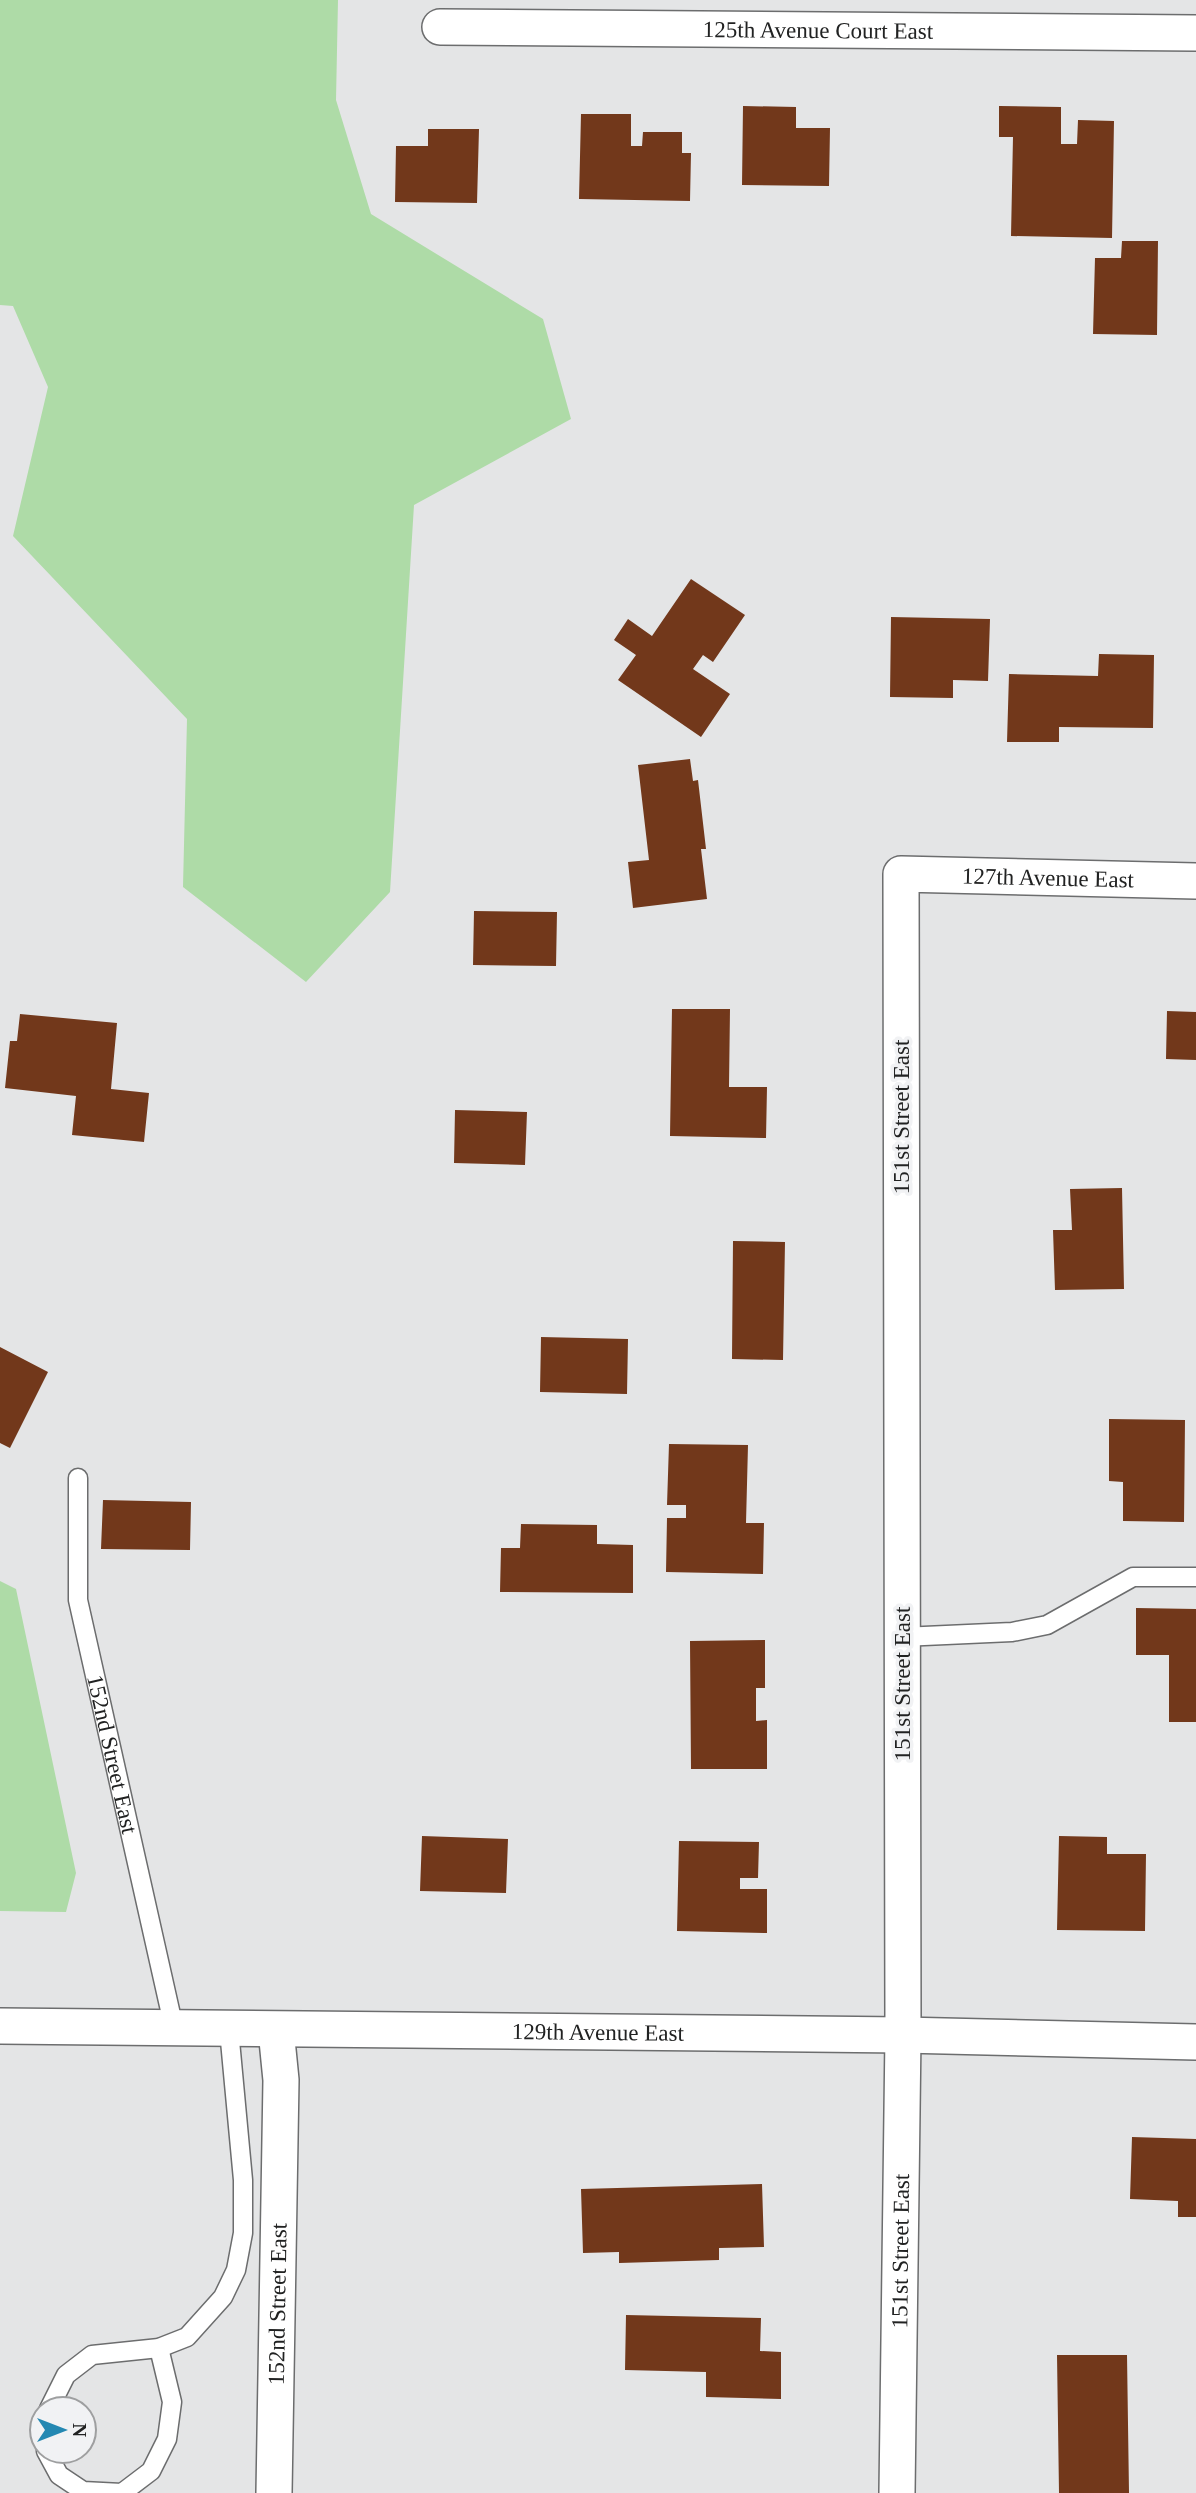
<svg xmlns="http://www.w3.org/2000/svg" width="1196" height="2493" viewBox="0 0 1196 2493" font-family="Georgia,serif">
	<rect width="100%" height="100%" fill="#e4e5e6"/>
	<path fill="#aedba7" d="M0 0H338L336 100 371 214 543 319 571 419 414 505 390 892 306 982 183 887 187 719 13 536 48 387 13 306 0 305Z
		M0 1581 16 1589 76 1873 66 1912 0 1911Z"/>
	<path fill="#72381b" d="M743 106 796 107V128H830L829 186 742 185Z
		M999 106 1061 107V144H1077L1078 120 1114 121 1112 238 1011 236 1013 137H999Z
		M581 114H631V146H642L643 132H682V153H691L690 201 579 199Z
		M428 129H479L477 203 395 202 396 146H428Z
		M1122 241H1158L1157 335 1093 334 1095 258H1121Z
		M691 579 745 615 713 662 703 655 693 669 730 694 701 737 618 680 636 655 614 640 628 619 652 636Z
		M891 617 990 619 988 681 953 680V698L890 697Z
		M1099 654 1154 655 1153 728 1059 727V742H1007L1009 674 1098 676Z
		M690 759 693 781 698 780 706 849H701L707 899 633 908 628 862 649 860 638 765Z
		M474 911 557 912 556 966 473 965Z
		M672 1009H730L729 1087H767L766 1138 670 1136Z
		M1167 1011 1196 1012V1060L1166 1059Z
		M20 1014 117 1023 111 1089 149 1093 144 1142 72 1135 76 1096 5 1088 10 1041H17Z
		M455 1110 527 1112 525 1165 454 1163Z
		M1122 1188 1124 1289 1055 1290 1053 1230H1072L1070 1189Z
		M733 1241 785 1242 783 1360 732 1359Z
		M541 1337 628 1339 627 1394 540 1392Z
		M0 1347 48 1372 10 1448 0 1443Z
		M1109 1419 1185 1420 1184 1522 1123 1521V1482L1109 1481Z
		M669 1444 748 1445 746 1523H764L763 1574 666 1572 667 1518H686V1505H667Z
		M103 1500 191 1502 190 1550 101 1549Z
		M521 1524 597 1525V1544L633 1545V1593L500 1592 501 1548H520Z
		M1136 1608 1196 1609V1722H1169V1655H1136Z
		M765 1640V1688H756V1721L767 1720V1769H691L690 1641Z
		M422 1836 508 1839 506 1893 420 1891Z
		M1059 1836 1107 1837V1854H1146L1145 1931 1057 1930Z
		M679 1841 759 1842 758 1878H740V1889H767V1933L677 1931Z
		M1132 2137 1196 2139V2217H1178V2201L1130 2199Z
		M762 2184 764 2247 719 2248V2260L619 2263V2252L583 2253 581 2189Z
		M626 2315 761 2318 760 2351 781 2352V2399L706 2397V2372L625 2370Z
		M1057 2355H1127L1129 2493H1059Z"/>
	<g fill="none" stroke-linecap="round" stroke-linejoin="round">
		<defs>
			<g id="lane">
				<path id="s1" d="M78 1478V1600L174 2028"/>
				<path d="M902 1637 1012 1632 1047 1625 1133 1577H1196"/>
				<path d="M49 2409 66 2375 92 2355 159 2348 187 2337 223 2297 236 2270 243 2233V2180L229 2030"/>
				<path d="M46 2451 59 2475 83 2491 122 2493 151 2471 167 2439 172 2402 159 2348"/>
			</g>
			<g id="street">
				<path id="s2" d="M440 27 1196 33"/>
				<path id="s3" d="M0 2026 903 2035 1196 2042"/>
				<path id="s4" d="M274 2493 281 2080 276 2030"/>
				<path id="s5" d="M897 2493 903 2035 901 874 1196 881"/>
			</g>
		</defs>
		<use href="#lane" stroke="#6c6d6e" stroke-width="21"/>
		<use href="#street" stroke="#6c6d6e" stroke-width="38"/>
		<use href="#lane" stroke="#fff" stroke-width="18"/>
		<use href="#street" stroke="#fff" stroke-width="35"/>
	</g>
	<g text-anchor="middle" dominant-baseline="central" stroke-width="7" stroke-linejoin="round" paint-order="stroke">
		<g font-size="23" fill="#212222" stroke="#f1f2f4">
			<text stroke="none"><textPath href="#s2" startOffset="378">125th Avenue Court East</textPath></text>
			<text stroke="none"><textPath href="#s5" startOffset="1766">127th Avenue East</textPath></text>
			<text transform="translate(901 1117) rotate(-90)">151st Street East</text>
			<text transform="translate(902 1684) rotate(-90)">151st Street East</text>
			<text stroke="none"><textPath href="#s1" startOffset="280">152nd Street East</textPath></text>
			<text stroke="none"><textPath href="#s3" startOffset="598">129th Avenue East</textPath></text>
			<text stroke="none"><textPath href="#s5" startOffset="242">151st Street East</textPath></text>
			<text stroke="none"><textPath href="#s4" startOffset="189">152nd Street East</textPath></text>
		</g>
	</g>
	<g transform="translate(63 2430) rotate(90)"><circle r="33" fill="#f1f2f4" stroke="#9e9fa0" stroke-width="2"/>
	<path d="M0-5L12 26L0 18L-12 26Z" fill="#2488b2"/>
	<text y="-10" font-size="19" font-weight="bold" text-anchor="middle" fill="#212222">N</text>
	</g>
</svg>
